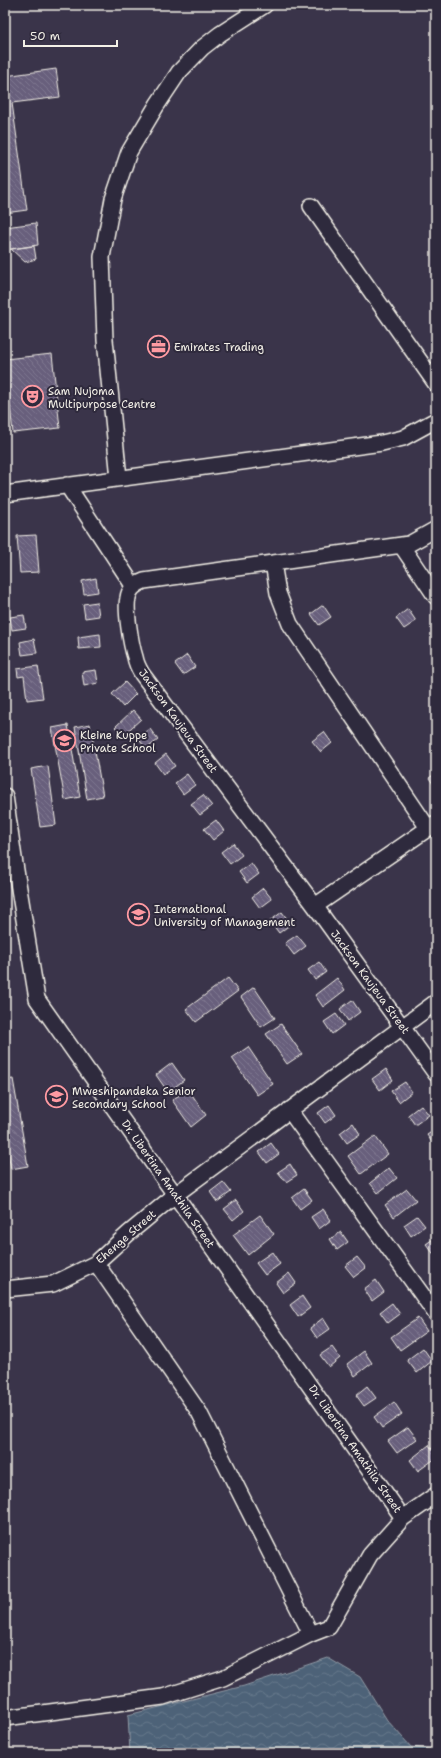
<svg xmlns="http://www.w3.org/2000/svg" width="441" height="1758" viewBox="0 0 441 1758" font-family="'Shantell Sans',sans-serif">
	<defs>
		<pattern id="water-waves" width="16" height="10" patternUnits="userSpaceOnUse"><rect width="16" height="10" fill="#4d6278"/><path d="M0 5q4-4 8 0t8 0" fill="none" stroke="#67798b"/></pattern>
		<pattern id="building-back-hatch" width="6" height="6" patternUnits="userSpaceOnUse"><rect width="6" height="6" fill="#685e7c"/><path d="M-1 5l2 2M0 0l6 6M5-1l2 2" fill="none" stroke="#7e768f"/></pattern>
	</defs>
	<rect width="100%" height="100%" fill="#3a344a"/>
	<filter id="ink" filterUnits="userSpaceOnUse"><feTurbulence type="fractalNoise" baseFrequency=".025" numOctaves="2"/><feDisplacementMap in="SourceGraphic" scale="8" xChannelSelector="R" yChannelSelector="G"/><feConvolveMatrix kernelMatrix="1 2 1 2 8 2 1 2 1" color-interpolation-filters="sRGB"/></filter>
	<g filter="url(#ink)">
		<path fill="url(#water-waves)" stroke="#909ba5" d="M328 1658 360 1677 387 1720 411 1747 436 1750V1753H130L128 1715 244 1686Z"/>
		<path fill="url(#building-back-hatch)" stroke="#f4f1e8" d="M56 69 60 97 12 103 27 210 5 213V76Z
			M36 223 38 245 5 250V227Z
			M34 246 36 259 25 262 11 249Z
			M52 354 60 428 13 433 5 359Z
			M36 535 39 572 20 573 17 536Z
			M96 578 98 592 84 594 82 581Z
			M97 602 99 616 85 618 83 604Z
			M323 605 331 617 319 625 311 614Z
			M408 609 416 621 404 629 396 618Z
			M24 615 26 628 12 630 10 617Z
			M100 634 101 647 79 649 78 637Z
			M34 639 37 653 22 655 20 642Z
			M187 655 195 667 183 675 175 664Z
			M38 666 43 698 27 700 24 676 18 677 17 669Z
			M96 670 98 683 84 686 82 672Z
			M125 682 136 694 123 707 112 694Z
			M133 710 141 719 123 735 115 727Z
			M90 724 103 796 87 799 75 727Z
			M68 725 80 797 65 800 52 728Z
			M150 729 158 740 146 749 138 738Z
			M324 732 332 743 321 752 312 741Z
			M166 754 175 766 163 774 155 763Z
			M48 766 56 825 40 827 31 769Z
			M436 773V788L429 778Z
			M187 774 195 785 183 794 175 783Z
			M203 795 212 806 200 815 191 804Z
			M216 820 224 831 213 840 204 829Z
			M233 843 242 855 230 864 221 852Z
			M251 863 259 874 247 883 239 872Z
			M263 888 272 899 260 908 252 897Z
			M282 912 291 924 279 933 270 921Z
			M297 935 306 946 294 955 285 943Z
			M319 962 326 972 315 980 308 970Z
			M228 978 238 991 196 1022 186 1009Z
			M337 978 345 990 323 1007 315 995Z
			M254 987 275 1018 261 1027 241 997Z
			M352 1000 360 1012 348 1021 340 1009Z
			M336 1014 344 1025 332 1034 324 1022Z
			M281 1024 302 1054 287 1064 266 1034Z
			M248 1047 273 1084 257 1095 232 1058Z
			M172 1063 184 1080 168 1092 156 1075Z
			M386 1069 393 1080 380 1090 372 1079Z
			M13 1079 28 1166 11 1169 5 1135V1080Z
			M405 1082 412 1092 399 1102 391 1091Z
			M188 1089 206 1115 191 1127 172 1100Z
			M329 1105 336 1115 325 1123 318 1113Z
			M421 1105 429 1115 415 1125 408 1115Z
			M353 1123 360 1134 347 1143 340 1133Z
			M436 1129V1144L434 1145 427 1135Z
			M375 1136 388 1154 361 1174 348 1156Z
			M271 1143 279 1154 267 1163 259 1152Z
			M290 1164 297 1175 286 1182 278 1172Z
			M389 1168 397 1178 378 1193 370 1183Z
			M223 1182 231 1192 217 1202 210 1192Z
			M304 1189 312 1200 300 1209 292 1198Z
			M407 1189 416 1200 394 1217 385 1205Z
			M236 1200 244 1211 233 1220 224 1209Z
			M323 1209 331 1220 319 1229 311 1217Z
			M260 1215 274 1234 248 1255 233 1235Z
			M417 1216 425 1226 411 1236 404 1225Z
			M341 1232 348 1242 337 1250 330 1239Z
			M436 1237V1257L426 1244Z
			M272 1252 280 1264 265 1275 256 1263Z
			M357 1257 366 1268 354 1277 345 1266Z
			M289 1273 296 1283 283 1293 276 1283Z
			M376 1280 384 1292 372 1301 364 1289Z
			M302 1296 310 1308 298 1317 290 1305Z
			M392 1303 400 1314 388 1323 380 1312Z
			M323 1318 330 1329 317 1338 310 1328Z
			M418 1318 427 1331 400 1350 391 1337Z
			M332 1347 340 1358 329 1367 320 1355Z
			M423 1348 432 1361 417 1373 407 1360Z
			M364 1351 372 1363 355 1376 347 1364Z
			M367 1386 376 1398 364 1406 356 1395Z
			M394 1402 402 1414 382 1428 374 1417Z
			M408 1427 417 1439 397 1453 388 1441Z
			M429 1445 436 1455V1458L418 1471 410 1460Z"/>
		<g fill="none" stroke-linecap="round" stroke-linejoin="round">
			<defs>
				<path id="street" d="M311 206 436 384
					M119 478 105 340 102 257 113 199 129 152 157 105 179 72 202 48 220 34 265 5
					M67 485 134 587
					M5 494 382 443 403 438 436 420
					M436 529 409 544 144 581C136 584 129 589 128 598 125 609 131 645 135 657 136 663 139 669 142 674L315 906 436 1074
					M401 545 436 597
					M273 563 278 593 290 624 428 828
					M5 796 14 858 37 999 403 1518
					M315 906 436 823
					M289 1110 436 1314
					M96 1263 199 1412 311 1634
					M5 1289 53 1284 96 1263 129 1233 175 1195 436 1002
					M5 1718 163 1697 223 1678 311 1634 329 1627 370 1555 403 1518 436 1495"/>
			</defs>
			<use href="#street" stroke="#f4f1e8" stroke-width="18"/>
			<use href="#street" stroke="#2f2a3d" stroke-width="15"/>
		</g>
	</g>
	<defs>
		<symbol id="office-ring" viewBox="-11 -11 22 22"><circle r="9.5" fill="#2f2a3d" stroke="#ff9aa2" stroke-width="1.5"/><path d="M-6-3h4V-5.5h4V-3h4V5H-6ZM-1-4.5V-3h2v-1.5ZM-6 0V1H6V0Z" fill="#ff9aa2"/></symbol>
		<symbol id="theatre-ring" viewBox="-11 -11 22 22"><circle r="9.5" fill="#2f2a3d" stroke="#ff9aa2" stroke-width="1.5"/><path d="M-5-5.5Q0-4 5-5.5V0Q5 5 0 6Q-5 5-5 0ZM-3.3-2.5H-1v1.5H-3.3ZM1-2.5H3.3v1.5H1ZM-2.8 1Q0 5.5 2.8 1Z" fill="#ff9aa2"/></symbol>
		<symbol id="school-ring" viewBox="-11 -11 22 22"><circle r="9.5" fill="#2f2a3d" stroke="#ff9aa2" stroke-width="1.5"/><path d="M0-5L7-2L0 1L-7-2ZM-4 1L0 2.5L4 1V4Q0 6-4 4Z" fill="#ff9aa2"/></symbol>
		<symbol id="university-ring" viewBox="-11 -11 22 22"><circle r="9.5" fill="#2f2a3d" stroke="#ff9aa2" stroke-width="1.5"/><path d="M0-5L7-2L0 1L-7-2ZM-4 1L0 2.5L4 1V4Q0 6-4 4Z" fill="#ff9aa2"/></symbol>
	</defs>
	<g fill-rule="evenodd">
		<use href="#office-ring" x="146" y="334" width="25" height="25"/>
		<use href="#theatre-ring" x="20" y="384" width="25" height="25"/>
		<use href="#school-ring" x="52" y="728" width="25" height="25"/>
		<use href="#university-ring" x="126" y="902" width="25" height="25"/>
		<use href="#school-ring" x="44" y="1084" width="25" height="25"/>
	</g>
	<g text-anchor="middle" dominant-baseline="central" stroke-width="4" stroke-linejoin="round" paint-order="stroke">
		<g font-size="11" fill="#f4f1e8" stroke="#2f2a3d" text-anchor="start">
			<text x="174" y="347">Emirates Trading</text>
			<text x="48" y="391">Sam Nujoma<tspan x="48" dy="13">Multipurpose Centre</tspan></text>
			<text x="80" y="735">Kleine Kuppe<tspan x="80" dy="13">Private School</tspan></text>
			<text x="154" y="909">International<tspan x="154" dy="13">University of Management</tspan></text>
			<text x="72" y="1091">Mweshipandeka Senior<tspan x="72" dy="13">Secondary School</tspan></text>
		</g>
		<g font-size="11" fill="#f4f1e8" stroke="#2f2a3d">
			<text transform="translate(178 721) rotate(54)">Jackson Kaujeua Street</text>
			<text transform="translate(370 982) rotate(54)">Jackson Kaujeua Street</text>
			<text transform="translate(168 1184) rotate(55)">Dr. Libertina Amathila Street</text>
			<text transform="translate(126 1237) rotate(-41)">Ehenge Street</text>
			<text transform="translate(355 1449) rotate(55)">Dr. Libertina Amathila Street</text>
		</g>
	</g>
	<rect width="441" height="1758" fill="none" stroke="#2f2a3d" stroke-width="20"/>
	<rect x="10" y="10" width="421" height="1738" fill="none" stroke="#f4f1e8" stroke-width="1.5" filter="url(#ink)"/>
	<path d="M24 40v6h93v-6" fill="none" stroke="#f4f1e8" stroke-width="2"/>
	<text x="30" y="40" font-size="12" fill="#f4f1e8" stroke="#2f2a3d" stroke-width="3" paint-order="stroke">50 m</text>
</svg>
